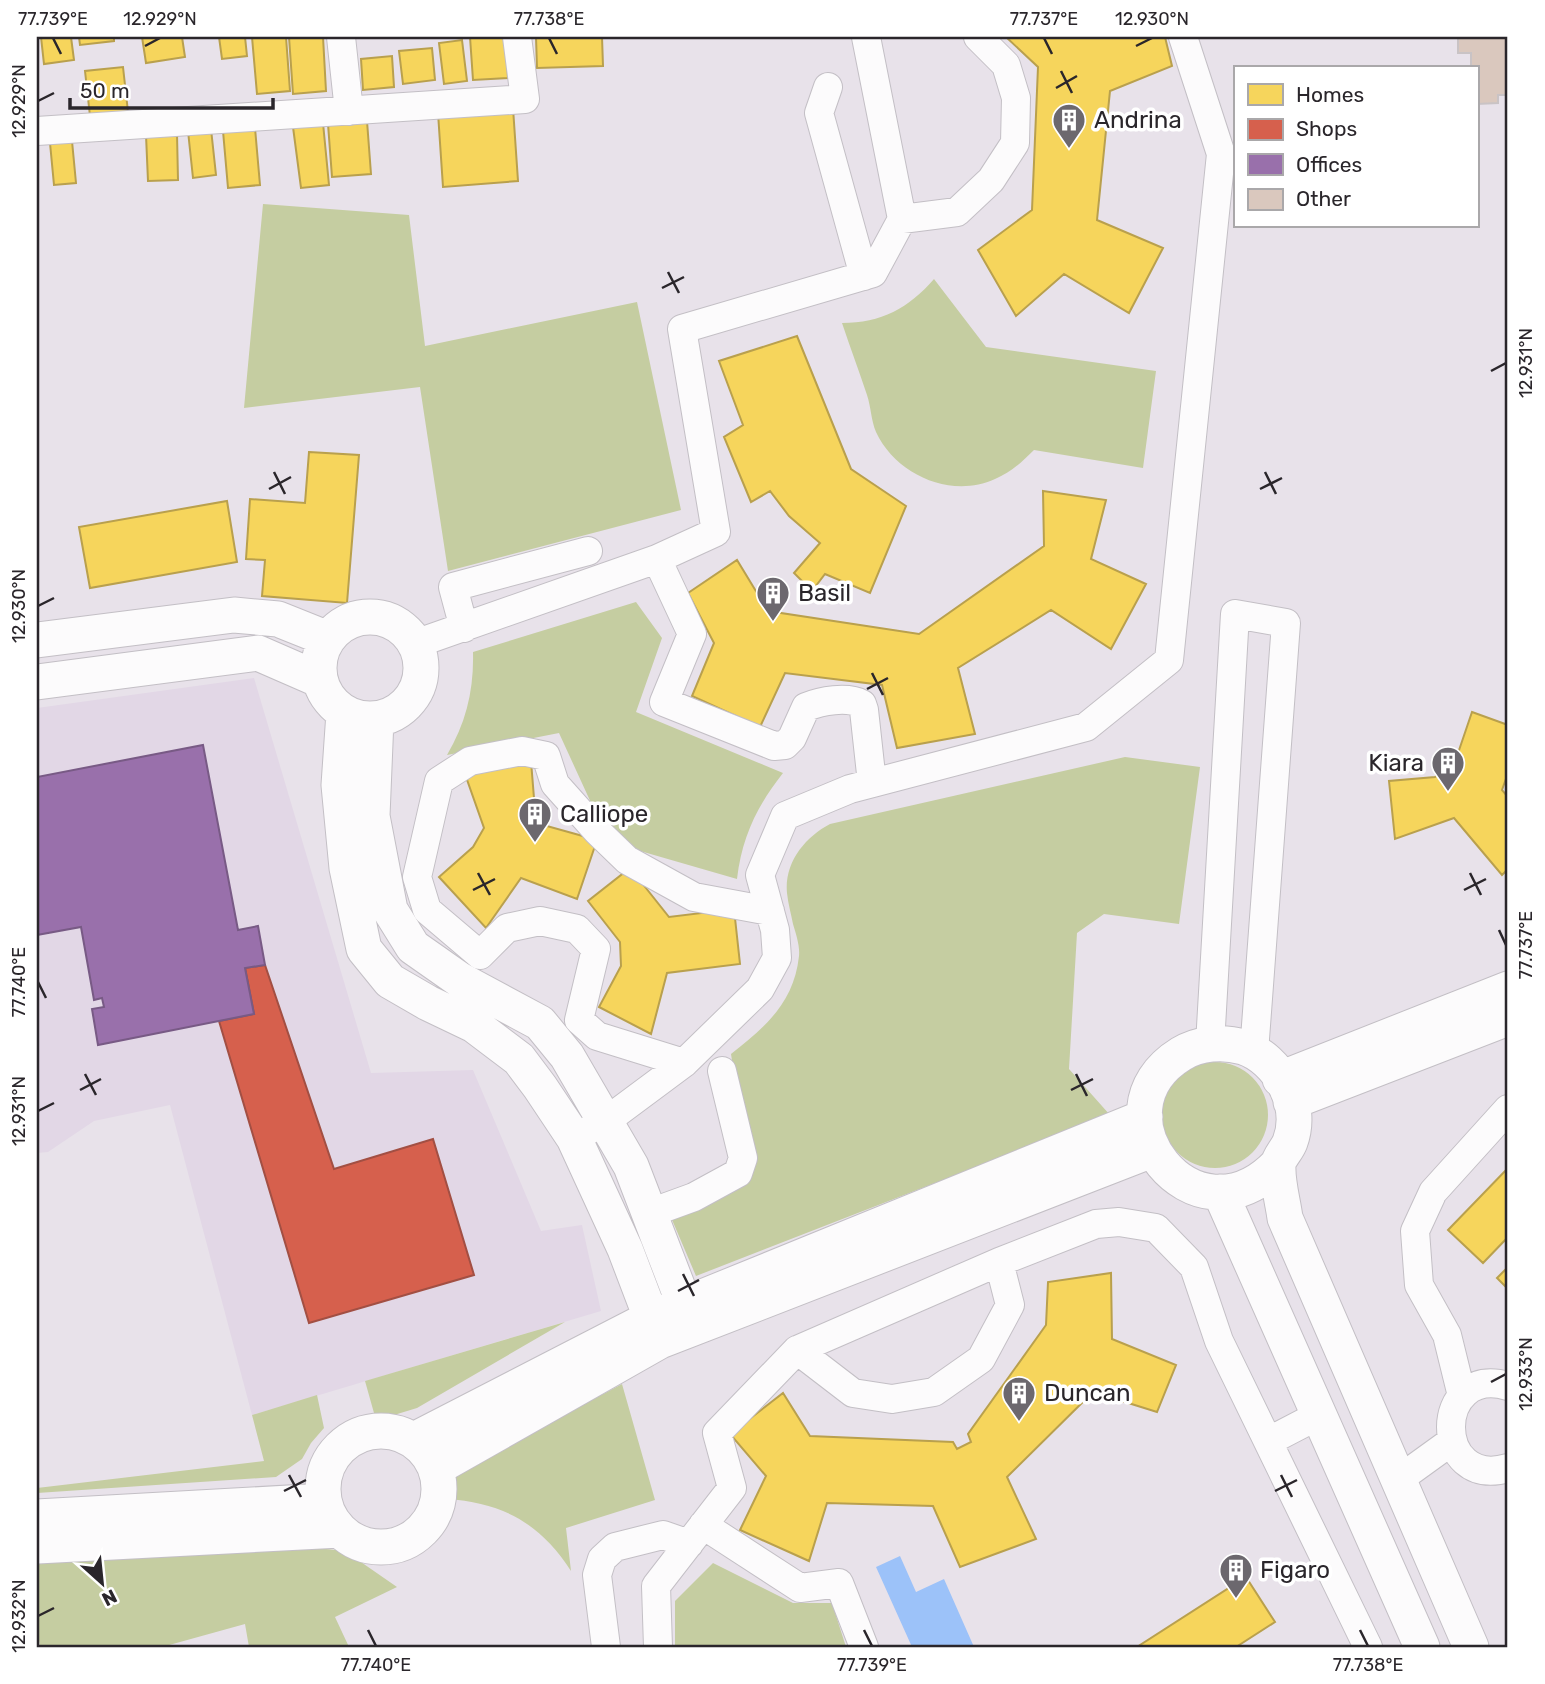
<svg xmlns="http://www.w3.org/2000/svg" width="1545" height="1684" viewBox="0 0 1545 1684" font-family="Rubik,sans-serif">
	<rect width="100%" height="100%" fill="#e8e2ea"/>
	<path fill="#e2d7e6" d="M254 678 371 1073 473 1070 541 1231 582 1225 601 1311 252 1415 170 1105 94 1121 48 1152 37 1153V708Z"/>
	<path fill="#c5cda1" d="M263 204 409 215 425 346 637 302 681 510 448 571 420 387 244 408Z
		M934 279 986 347 1156 371 1143 468 1034 450C1022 462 1010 473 995 479 951 499 896 475 876 432 871 420 871 407 867 395 859 371 850 347 842 323 881 323 909 308 934 279Z
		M636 602 662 638 636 712 783 773C757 806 742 837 737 879L609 842 559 733 447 755C466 723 474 690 473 652Z
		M1125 757 1200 767 1179 924 1104 914 1077 933 1069 1069 1110 1115 696 1276 670 1215 748 1164 731 1054C765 1027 794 1003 799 956 800 946 796 934 793 924 791 914 788 903 787 893 784 863 805 837 830 824Z
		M1162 1115a53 53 0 1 1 106 0a53 53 0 1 1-106 0Z
		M565 1322 417 1408 394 1415 374 1413 365 1381Z
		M622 1384 655 1500 566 1528 571 1571C540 1523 503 1503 447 1499L452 1481 457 1472Z
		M317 1395 324 1428 311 1443 302 1459 276 1477 37 1493V1488L264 1461 252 1415Z
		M289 1545 345 1551 397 1587 335 1617 349 1647H249L245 1624 162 1647H40L37 1625V1559Z
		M713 1563 793 1603H832L846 1647H675V1601Z"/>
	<path fill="#9cc2f9" d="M900 1556 916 1592 944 1579 974 1647H912L876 1567Z"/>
	<path fill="#f6d55c" stroke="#b9a04d" stroke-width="2" d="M41 37H71L74 60 44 64Z
		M79 37H114V41L80 45Z
		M142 37H182L185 57 146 63Z
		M219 37H245L247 56 222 59Z
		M252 37H286L290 91 257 94Z
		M289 37H323L326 91 293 94Z
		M470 37H506L508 78 473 80Z
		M536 37H602L603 66 537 68Z
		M1006 37H1165L1172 66 1110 91 1097 220 1163 248 1129 313 1064 274 1016 316 978 250 1032 210 1038 67Z
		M462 40 467 81 444 84 439 43Z
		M432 48 435 80 403 84 399 51Z
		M392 56 394 87 363 90 361 59Z
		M123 67 129 121 91 125 85 71Z
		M513 108 518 181 443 187 438 113Z
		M367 121 371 174 332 177 328 124Z
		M323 123 329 185 301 188 293 127Z
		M255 128 260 185 228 188 223 131Z
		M211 129 216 175 193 178 188 131Z
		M177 134 178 180 148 181 146 135Z
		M72 141 76 183 54 185 50 143Z
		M797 336 851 469 906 506 870 593 825 574 812 591 794 573 820 543 789 516 770 491 751 502 724 437 743 425 719 361Z
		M309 452 359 455 347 603 262 596 265 560 246 559 250 499 305 503Z
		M1043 491 1106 500 1091 559 1146 584 1111 649 1051 610 958 668 975 734 897 748 882 685 785 673 760 727 692 696 714 643 688 593 737 560 768 611 919 634 1044 546Z
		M227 501 237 562 90 588 79 527Z
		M1472 712 1508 725V773L1502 790 1508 797V869L1502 875 1454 818 1395 839 1389 781 1435 777 1455 762Z
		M531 761 536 823 597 840 577 899 521 878 486 928 439 877 473 847 484 828 465 774Z
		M630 868 669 917 734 909 740 964 667 973 651 1034 599 1007 621 966 620 942 588 901Z
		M1508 1168V1237L1483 1263 1448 1230Z
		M1508 1267V1289L1497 1278Z
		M1111 1273 1112 1339 1176 1365 1157 1412 1093 1392 1007 1477 1036 1539 960 1567 933 1506 827 1503 809 1561 740 1530 766 1476 730 1434 783 1393 810 1436 953 1442 957 1449 971 1442 968 1434 1046 1325 1048 1282Z
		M1246 1577 1275 1622 1236 1647H1137Z"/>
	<path fill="#d6604d" stroke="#a24f43" stroke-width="2" d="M265 965 334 1169 433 1139 474 1275 309 1323 219 1021 254 1014 245 968Z"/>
	<path fill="#9970ab" stroke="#785a85" stroke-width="2" d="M203 745 238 930 258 926 265 965 245 968 254 1014 98 1045 92 1009 104 1007 102 998 94 1000 81 927 37 935V777Z"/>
	<path fill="#dac8be" stroke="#c9c3c5" stroke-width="2" d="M1458 37H1508V95H1498V103L1477 104V68H1471V53H1458Z"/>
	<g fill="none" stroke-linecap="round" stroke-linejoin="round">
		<defs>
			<path id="minor" d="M341 37 349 111
				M828 87 819 113 864 276
				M37 131 525 99 517 37
				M902 219 957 212 991 180 1015 143 1016 98 1006 65 978 37
				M657 559 692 634 664 702 774 746 785 745 792 738 806 707C821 701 847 696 862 704L864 710 872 783
				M464 628 453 587 588 551
				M415 644 657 559 716 532 682 329 873 273 902 219 866 37
				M1210 1044 1235 614 1286 623 1254 1052
				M684 1063 597 1036 579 1020 596 949 577 929 540 921 507 928 480 955 427 910 417 877 439 781 470 761 522 751 546 756 555 784 597 831 627 860 694 897 770 911
				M589 1130 606 1121 684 1063 760 989 777 958 775 930 760 875 785 816 850 789 1086 727 1169 660 1221 154 1183 37
				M650 1213 694 1197 738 1173 743 1158 722 1071
				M797 1350 853 1393 892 1399 934 1392 981 1359 1010 1305 999 1262
				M1508 1386C1432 1364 1432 1490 1508 1468
				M1462 1396 1447 1335 1419 1285 1415 1231 1433 1192 1508 1109
				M1269 1441 1319 1415
				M1398 1480 1452 1441
				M703 1525 800 1588 839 1583 864 1647
				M606 1647 597 1575 602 1559 615 1547 663 1535 689 1544
				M658 1647 656 1586 732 1488 717 1433 797 1350 999 1262 1096 1224 1119 1222 1156 1228 1194 1267 1219 1341 1368 1647"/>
			<path id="tertiary" d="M319 668a51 51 0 1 1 102 0a51 51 0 1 1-102 0Z
				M37 640 234 615 278 619 328 639
				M37 682 258 653 320 680
				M344 713 339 785 347 868 364 949 390 981 428 1003 474 1025 519 1059 540 1087 574 1138 625 1249 660 1341
				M376 719 372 816 390 910 413 947 460 980 540 1023 567 1056 631 1166 693 1327
				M1280 1079 1508 989
				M1291 1102 1508 1018
				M1278 1164C1194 1252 1087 1112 1181 1054 1199 1043 1223 1041 1243 1047 1279 1059 1304 1105 1290 1142 1287 1150 1279 1157 1278 1165 1277 1182 1283 1202 1285 1218L1471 1647
				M1220 1192 1422 1647
				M323 1489a58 58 0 1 1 116 0a58 58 0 1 1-116 0Z
				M414 1440 651 1318 1145 1117
				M436 1468 660 1341 1152 1150
				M37 1517 324 1501
				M37 1546 340 1530"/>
		</defs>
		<use href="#minor" stroke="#c3bfc5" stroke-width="30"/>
		<use href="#tertiary" stroke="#c3bfc5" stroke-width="37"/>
		<use href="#minor" stroke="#fcfbfc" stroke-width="28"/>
		<use href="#tertiary" stroke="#fcfbfc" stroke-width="35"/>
	</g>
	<path fill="none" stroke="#2a262b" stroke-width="2.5" d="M53 38 61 54M549 38 557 54M1044 38 1052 54M145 46 160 38M1136 46 1152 38M1061 71 1072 93M1056 88 1077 76M38 101 54 93M668 272 679 293M662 288 684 277M1491 371 1506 363M274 472 285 494M1265 472 1276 494M269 489 291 477M1260 489 1282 478M38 606 54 598M872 673 883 695M867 689 888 678M478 873 490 895M1470 873 1481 895M473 890 495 879M1464 890 1486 879M1499 930 1506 945M38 982 46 998M85 1074 96 1095M1076 1074 1087 1096M80 1090 101 1079M1071 1090 1093 1079M38 1111 54 1103M683 1274 694 1296M678 1291 699 1280M1491 1382 1506 1374M289 1475 301 1497M1281 1475 1292 1497M284 1491 306 1480M1275 1491 1297 1480M38 1616 54 1608M368 1630 376 1646M864 1630 872 1646M1360 1630 1368 1646"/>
	<defs>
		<symbol id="building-pin" viewBox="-11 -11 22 30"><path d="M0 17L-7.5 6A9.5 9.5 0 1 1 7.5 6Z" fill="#6c686e" stroke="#fff"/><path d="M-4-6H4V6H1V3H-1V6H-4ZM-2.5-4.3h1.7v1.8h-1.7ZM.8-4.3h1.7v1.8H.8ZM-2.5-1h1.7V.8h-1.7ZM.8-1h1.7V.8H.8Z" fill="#fff"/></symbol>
	</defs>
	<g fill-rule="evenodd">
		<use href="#building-pin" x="1050" y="101" width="38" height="52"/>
		<use href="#building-pin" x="754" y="574" width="38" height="52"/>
		<use href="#building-pin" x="1429" y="744" width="38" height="52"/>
		<use href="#building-pin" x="516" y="795" width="38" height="52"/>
		<use href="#building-pin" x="1000" y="1374" width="38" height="52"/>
		<use href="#building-pin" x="1217" y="1551" width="38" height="52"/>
	</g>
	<g text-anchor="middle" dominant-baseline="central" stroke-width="7" stroke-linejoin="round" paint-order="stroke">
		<g font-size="24" fill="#2a262b" stroke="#fff" text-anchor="start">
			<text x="1094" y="120">Andrina</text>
			<text x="798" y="593">Basil</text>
			<text x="1424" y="763" text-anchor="end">Kiara</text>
			<text x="560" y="814">Calliope</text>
			<text x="1044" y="1393">Duncan</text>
			<text x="1260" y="1570">Figaro</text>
		</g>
	</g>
	<rect width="1545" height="1684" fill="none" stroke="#ffffff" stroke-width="77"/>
	<rect x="1234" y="66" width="245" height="161" fill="#ffffff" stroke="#aaa8aa" stroke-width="2"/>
	<rect x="1248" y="84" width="35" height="21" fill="#f6d55c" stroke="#aaa8aa" stroke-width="2"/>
	<text x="1296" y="102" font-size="21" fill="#2a262b">Homes</text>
	<rect x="1248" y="119" width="35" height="21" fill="#d6604d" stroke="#aaa8aa" stroke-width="2"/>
	<text x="1296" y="136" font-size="21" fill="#2a262b">Shops</text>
	<rect x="1248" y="154" width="35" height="21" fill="#9970ab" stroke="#aaa8aa" stroke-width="2"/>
	<text x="1296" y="172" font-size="21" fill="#2a262b">Offices</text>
	<rect x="1248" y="189" width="35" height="21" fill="#dac8be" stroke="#aaa8aa" stroke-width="2"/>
	<text x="1296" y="206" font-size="21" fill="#2a262b">Other</text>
	<g transform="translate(102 1583) rotate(153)" stroke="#ffffff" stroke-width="5" paint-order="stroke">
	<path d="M0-5L12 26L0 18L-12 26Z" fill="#2a262b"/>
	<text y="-10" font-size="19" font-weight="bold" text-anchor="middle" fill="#2a262b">N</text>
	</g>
	<path d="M70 98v10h203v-10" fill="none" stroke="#2a262b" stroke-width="3.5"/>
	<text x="80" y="98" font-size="21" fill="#2a262b" stroke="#ffffff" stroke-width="5" paint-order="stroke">50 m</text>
	<rect x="38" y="38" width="1468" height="1608" fill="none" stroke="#2a262b" stroke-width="2.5"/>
	<g font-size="18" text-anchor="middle" fill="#2a262b">
		<text x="53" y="25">77.739°E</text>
		<text x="160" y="25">12.929°N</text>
		<text x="549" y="25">77.738°E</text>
		<text x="1044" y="25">77.737°E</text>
		<text x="1152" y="25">12.930°N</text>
		<text transform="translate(19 101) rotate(-90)" y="6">12.929°N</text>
		<text transform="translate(1526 363) rotate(-90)" y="6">12.931°N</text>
		<text transform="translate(19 606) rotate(-90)" y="6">12.930°N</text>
		<text transform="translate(1526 945) rotate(-90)" y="6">77.737°E</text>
		<text transform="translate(19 982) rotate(-90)" y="6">77.740°E</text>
		<text transform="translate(19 1111) rotate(-90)" y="6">12.931°N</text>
		<text transform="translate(1526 1374) rotate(-90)" y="6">12.933°N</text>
		<text transform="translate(19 1616) rotate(-90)" y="6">12.932°N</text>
		<text x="376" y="1671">77.740°E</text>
		<text x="872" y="1671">77.739°E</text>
		<text x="1368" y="1671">77.738°E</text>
	</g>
</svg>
